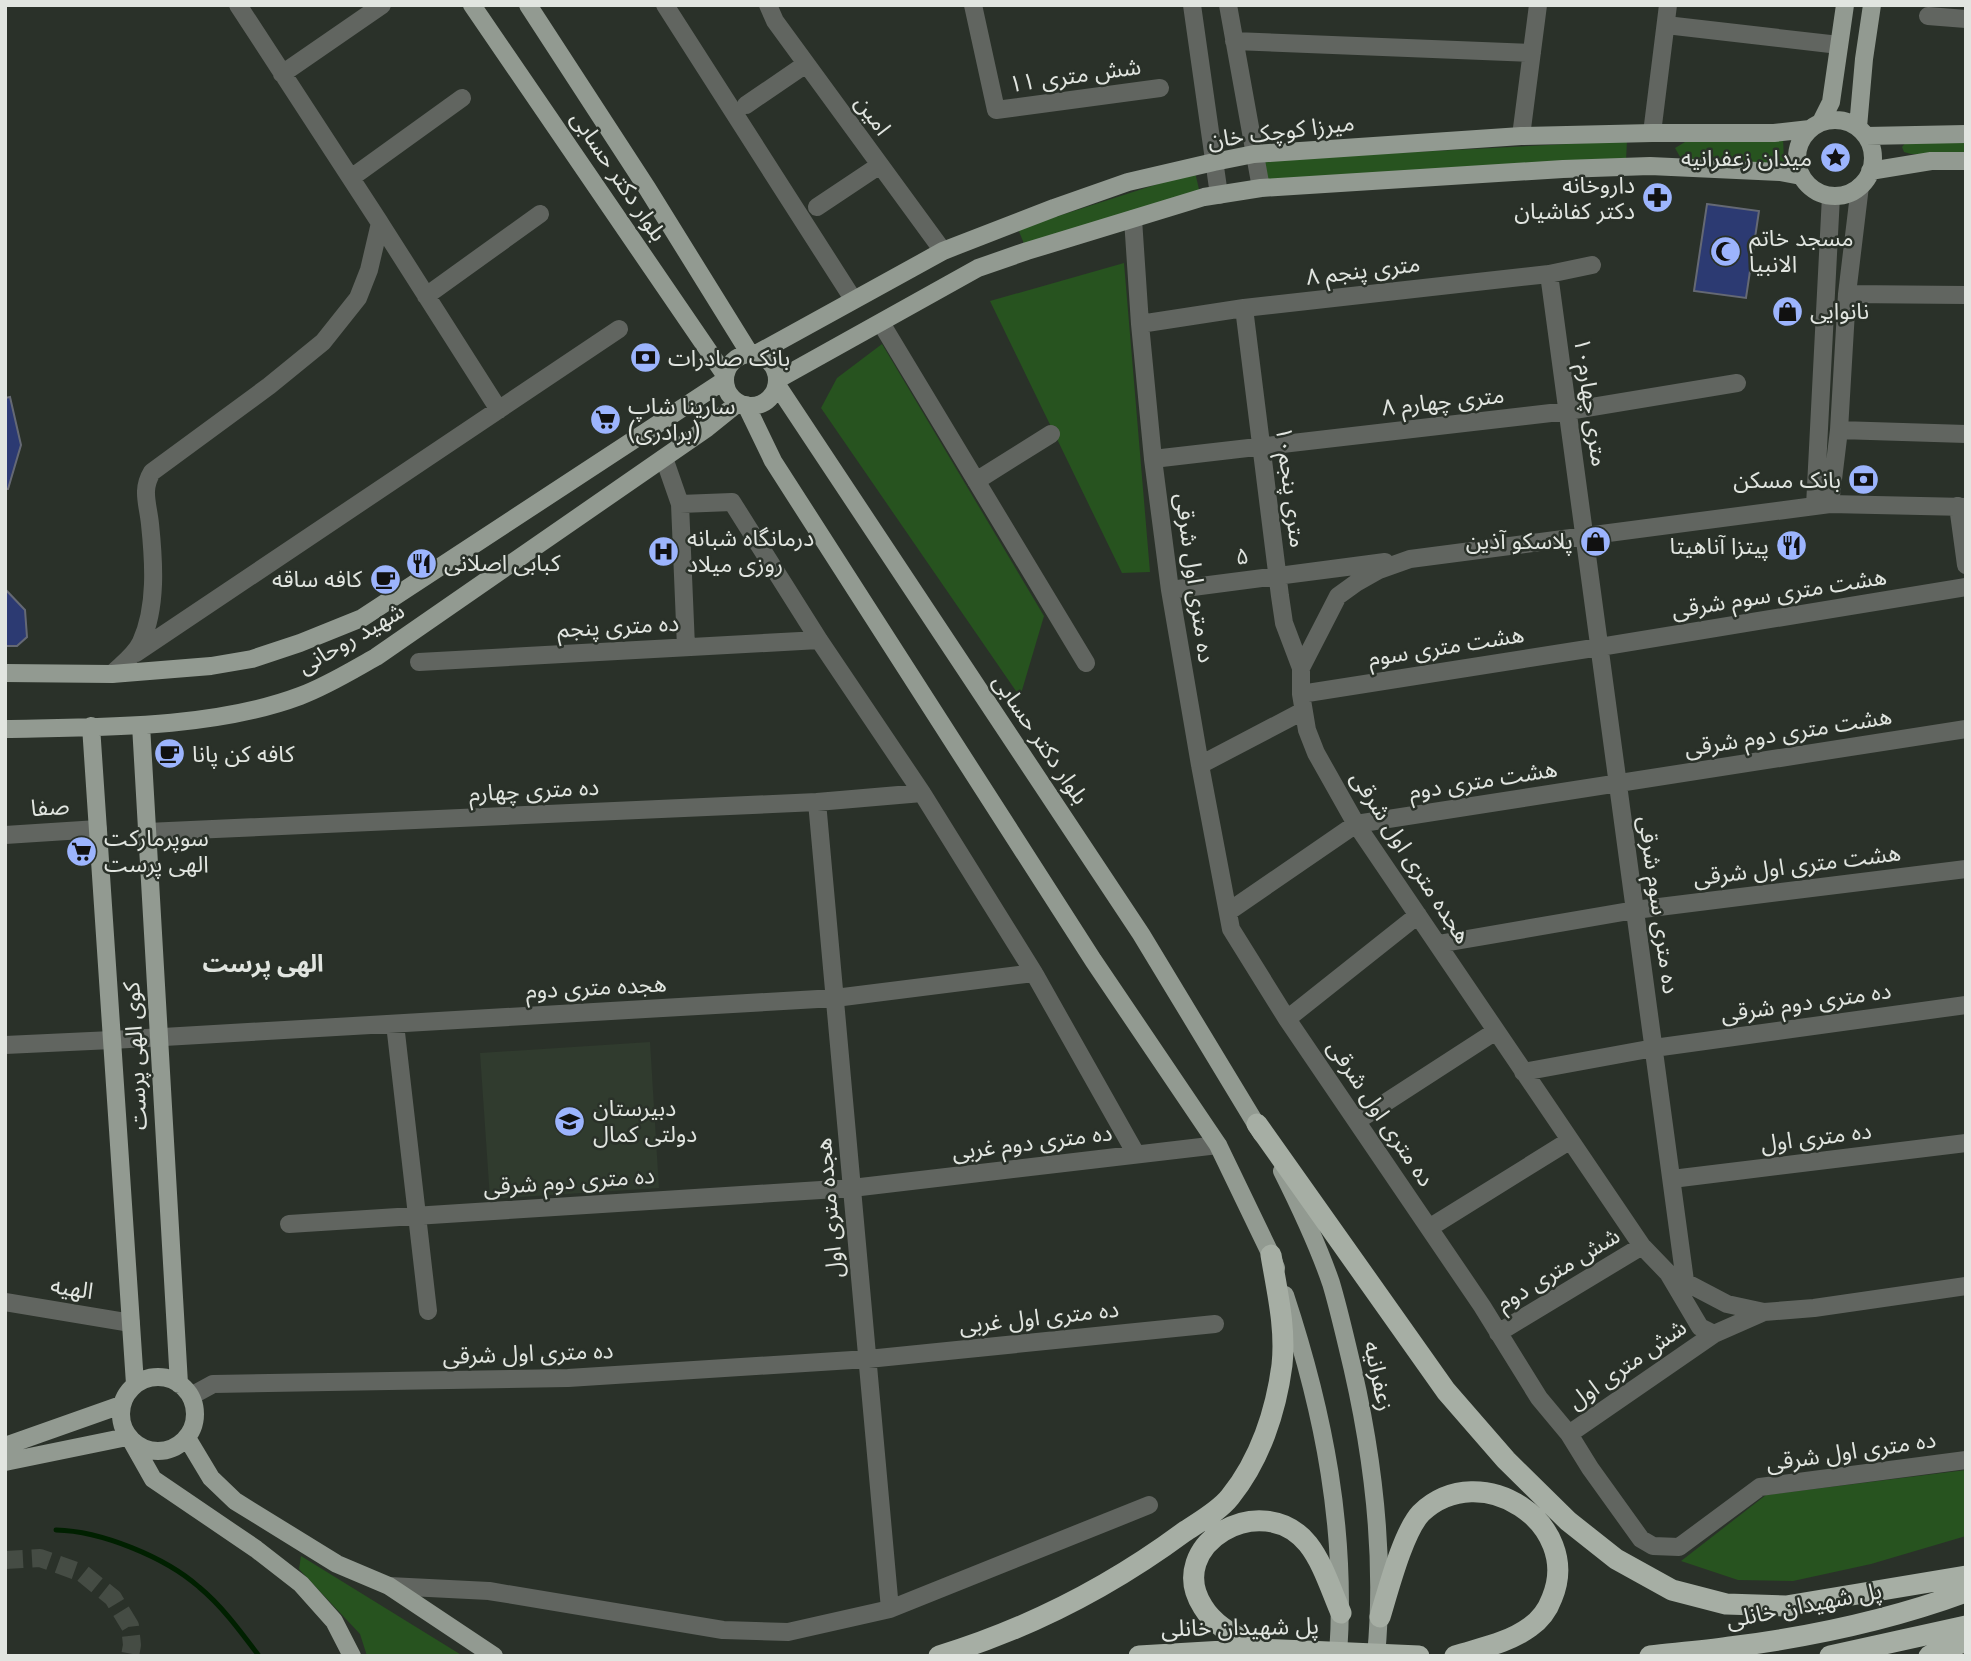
<svg xmlns="http://www.w3.org/2000/svg" width="1971" height="1661" viewBox="0 0 1971 1661" font-family="'Fira Sans','Noto Sans Arabic',sans-serif">
	<rect width="100%" height="100%" fill="#2a3129"/>
	<path fill="#303b2e" d="M650 1042 659 1188 490 1199 480 1053Z"/>
	<path fill="#27531f" d="M1783 137 1784 163 1692 165 1683 162 1675 148 1690 139Z
		M1966 138V155L1911 154 1904 152 1902 147 1908 140Z
		M1627 141 1626 160 1268 187 1261 160Z
		M1195 172 1201 198 1027 251 1018 229Z
		M1124 263 1150 572 1122 573 990 301Z
		M882 344 1044 616 1020 697 821 408 837 378Z
		M1966 1470V1536L1871 1564 1793 1581 1738 1580 1681 1561 1766 1495Z
		M301 1556 463 1656H367L360 1634 299 1569Z"/>
	<g fill="none" stroke-linecap="round" stroke-linejoin="round">
		<path stroke="#002000" stroke-width="5" d="M56 1530C101 1531 165 1557 199 1587 222 1606 241 1632 259 1656"/>
	</g>
	<path fill="#2c3a72" stroke="#656974" stroke-width="2" d="M1707 204 1759 211 1746 298 1694 291Z
		M10 397 21 445 8 489H5V398Z
		M5 589 25 610 27 637 17 646H5Z"/>
	<g fill="none" stroke-linecap="round" stroke-linejoin="round">
		<path stroke="#454c44" stroke-width="18" stroke-dasharray="18 9" stroke-linecap="butt" d="M5 1560 40 1558 82 1573 113 1598 130 1626 132 1645 130 1656"/>
		<path stroke="#616560" stroke-width="18" d="M665 5 853 299
			M768 5 775 21 943 251
			M973 5 996 110 1160 88
			M1192 5 1219 195
			M1228 5 1261 188
			M1928 16 1966 19
			M1666 25 1839 45
			M1234 41 1532 53
			M282 74 382 5
			M746 105 806 64
			M1652 133 1668 5
			M1521 136 1538 5
			M351 178 462 98
			M817 207 880 165
			M1133 219 1140 324 1153 459 1170 590 1200 765 1231 929 1287 1019 1482 1306 1539 1398 1569 1434 1590 1468 1641 1539 1653 1546 1679 1547 1760 1487 1966 1460
			M380 223 499 410
			M1549 274 1685 1281
			M1847 294 1966 295
			M426 296 540 214
			M1244 308 1280 596 1284 623 1301 668
			M881 323 1086 663
			M1140 324 1244 308 1549 274 1592 265
			M1839 430 1966 434
			M664 458 680 504 686 647
			M1153 459 1568 411 1737 383
			M976 481 1051 434
			M680 504 732 502 819 640 922 793 1034 973 1136 1154
			M1830 504 1839 430 1847 294 1860 186
			M1815 506 1831 196
			M1958 506 1966 565
			M1966 507 1830 504 1410 559 1379 570 1356 583 1338 596 1301 668V694L1307 730 1316 753 1356 824 1642 1246 1668 1273 1727 1304 1764 1312 1814 1308 1966 1286
			M1170 590 1385 562
			M136 653 619 329
			M419 662 819 640
			M112 674C122 664 135 655 141 642 157 607 154 562 150 524 148 504 141 490 152 472L269 386 323 342 358 298 369 270 380 223 238 5
			M1301 694 1600 647 1966 587
			M1200 765 1303 711
			M817 802 890 1609
			M147 832 817 802 922 793
			M5 835 98 829
			M1228 912 1356 824 1966 729
			M1438 944 1635 910 1966 869
			M1287 1019 1418 915
			M395 1024 428 1311
			M5 1045 112 1040 835 998 1034 973
			M1523 1072 1654 1048 1966 1005
			M1357 1121 1496 1031
			M1672 1179 1966 1143
			M289 1224 852 1188 1218 1145
			M1429 1228 1569 1141
			M1668 1273 1700 1327 1714 1334 1764 1312
			M5 1302 131 1323
			M1498 1333 1642 1246
			M191 1396 213 1384 568 1378 868 1359 1215 1324
			M1569 1434 1714 1334
			M389 1586 489 1591 723 1630 788 1632 890 1609 1149 1505"/>
		<path stroke="#929a91" stroke-width="18" d="M472 5 725 375
			M528 5 647 188 750 354
			M1797 158a38 38 0 1 1 76 0a38 38 0 1 1-76 0Z
			M1821 122 1831 102 1845 5
			M1858 127 1864 59 1872 5
			M1866 136 1966 134
			M1870 171 1931 161H1966
			M725 380a26 26 0 1 1 52 0a26 26 0 1 1-52 0Z
			M756 354 943 251 1054 208 1128 182 1214 162 1254 154 1521 136 1652 133H1774L1810 129
			M777 380 978 268 1027 251 1204 197 1261 188 1563 169 1650 166 1780 172 1801 176
			M777 385 1141 934 1262 1134
			M746 405 773 461 1093 960 1218 1145 1271 1255 1276 1268
			M5 673 112 674 211 666 252 659 300 643 362 618 725 380
			M141 725 179 1384
			M91 726 135 1384
			M5 729C99 727 212 729 300 696 327 686 351 671 376 657L707 428 738 403
			M1282 1171C1300 1207 1318 1245 1331 1283 1337 1303 1342 1324 1347 1345 1372 1446 1386 1552 1376 1656
			M1285 1295C1324 1413 1347 1530 1338 1656
			M121 1414a37 37 0 1 1 74 0a37 37 0 1 1-74 0Z
			M187 1438 211 1478 235 1501 337 1564 389 1586 494 1656
			M131 1440 153 1479 256 1549 301 1584 334 1621 352 1656
			M5 1446 121 1405
			M5 1462 127 1437"/>
		<path stroke="#a6aea4" stroke-width="21" d="M1257 1124 1446 1391 1506 1460 1568 1521 1616 1559 1672 1590 1726 1604 1786 1606 1966 1576
			M1380 1617C1388 1591 1403 1532 1421 1513 1481 1456 1583 1524 1552 1598 1548 1609 1540 1620 1530 1627 1508 1643 1480 1648 1455 1656
			M1258 1649C1238 1637 1215 1627 1203 1607 1163 1545 1262 1487 1308 1544 1323 1563 1331 1590 1341 1613
			M939 1656C1027 1629 1111 1586 1184 1532 1199 1522 1219 1511 1230 1497 1260 1460 1276 1411 1282 1365 1286 1328 1277 1291 1271 1255
			M1139 1656 1258 1649 1306 1651
			M1650 1656C1677 1653 1704 1651 1730 1647 1810 1637 1890 1620 1966 1592
			M1830 1656 1966 1626
			M1929 1656 1966 1641"/>
		<path stroke="#a6aea4" stroke-width="21" d="M1306 1651 1419 1656"/>
	</g>
	<defs>
		<symbol id="sight-disc" viewBox="-11 -11 22 22"><circle r="9.5" fill="#9cb4fd" stroke="#2a3129"/><path d="M0-6L1.8-2.2L6-1.7L2.9 1.2L3.7 5.4L0 3.3L-3.7 5.4L-2.9 1.2L-6-1.7L-1.8-2.2Z" fill="#111"/></symbol>
		<symbol id="pharmacy-disc" viewBox="-11 -11 22 22"><circle r="9.5" fill="#9cb4fd" stroke="#2a3129"/><path d="M-2-6h4v4h4v4h-4v4h-4v-4h-4v-4h4Z" fill="#111"/></symbol>
		<symbol id="mosque-disc" viewBox="-11 -11 22 22"><circle r="9.5" fill="#9cb4fd" stroke="#2a3129"/><path d="M3.5-4.9A6 6 0 1 0 3.5 4.9A5 5 0 1 1 3.5-4.9Z" fill="#111"/></symbol>
		<symbol id="shop-disc" viewBox="-11 -11 22 22"><circle r="9.5" fill="#9cb4fd" stroke="#2a3129"/><path d="M-5-2.5h2.3a2.7 3.5 0 0 1 5.4 0H5L5.5 6h-11ZM-1.5-2.5h3a1.5 2.3 0 0 0-3 0Z" fill="#111"/></symbol>
		<symbol id="bank-disc" viewBox="-11 -11 22 22"><circle r="9.5" fill="#9cb4fd" stroke="#2a3129"/><path d="M-6-4H6V4H-6ZM0-2.3a2.3 2.3 0 1 0 0 4.6a2.3 2.3 0 1 0 0-4.6Z" fill="#111"/></symbol>
		<symbol id="supermarket-disc" viewBox="-11 -11 22 22"><circle r="9.5" fill="#9cb4fd" stroke="#2a3129"/><path d="M-6-5.5h2.5l.6 2H6L4.5 2H-2.5L-4.4-4H-6ZM-1.5 3.2a1.3 1.3 0 1 0 .1 0ZM3 3.2a1.3 1.3 0 1 0 .1 0Z" fill="#111"/></symbol>
		<symbol id="restaurant-disc" viewBox="-11 -11 22 22"><circle r="9.5" fill="#9cb4fd" stroke="#2a3129"/><path d="M-5-6h1v4h1v-4h1v4h1v-4h1v5L-1.5 .5V6h-2V.5L-5-1ZM5-6V6H3V1.5H1.5Q1.5-4 5-6Z" fill="#111"/></symbol>
		<symbol id="hospital-disc" viewBox="-11 -11 22 22"><circle r="9.5" fill="#9cb4fd" stroke="#2a3129"/><path d="M-5-5h3v3.5h4V-5h3V5h-3V1.5h-4V5h-3Z" fill="#111"/></symbol>
		<symbol id="cafe-disc" viewBox="-11 -11 22 22"><circle r="9.5" fill="#9cb4fd" stroke="#2a3129"/><path d="M-5.5-4.5H6V0H3Q3 3.5 0 3.5H-2.5Q-5.5 3.5-5.5 0ZM3-3.2v2h1.7v-2ZM-6 4.5H4V6H-6Z" fill="#111"/></symbol>
		<symbol id="school-disc" viewBox="-11 -11 22 22"><circle r="9.5" fill="#9cb4fd" stroke="#2a3129"/><path d="M0-5L7-2L0 1L-7-2ZM-4 1L0 2.5L4 1V4Q0 6-4 4Z" fill="#111"/></symbol>
	</defs>
	<g fill-rule="evenodd">
		<use href="#sight-disc" x="1818" y="140" width="35" height="35"/>
		<use href="#pharmacy-disc" x="1640" y="180" width="35" height="35"/>
		<use href="#mosque-disc" x="1708" y="234" width="35" height="35"/>
		<use href="#shop-disc" x="1770" y="294" width="35" height="35"/>
		<use href="#bank-disc" x="628" y="340" width="35" height="35"/>
		<use href="#supermarket-disc" x="588" y="402" width="35" height="35"/>
		<use href="#bank-disc" x="1846" y="462" width="35" height="35"/>
		<use href="#shop-disc" x="1578" y="524" width="35" height="35"/>
		<use href="#restaurant-disc" x="1774" y="528" width="35" height="35"/>
		<use href="#hospital-disc" x="646" y="534" width="35" height="35"/>
		<use href="#restaurant-disc" x="404" y="546" width="35" height="35"/>
		<use href="#cafe-disc" x="368" y="562" width="35" height="35"/>
		<use href="#cafe-disc" x="152" y="736" width="35" height="35"/>
		<use href="#supermarket-disc" x="64" y="834" width="35" height="35"/>
		<use href="#school-disc" x="552" y="1104" width="35" height="35"/>
	</g>
	<g text-anchor="middle" dominant-baseline="central" stroke-width="5" stroke-linejoin="round" paint-order="stroke">
		<g font-size="23" fill="#e1e5e0" stroke="#2a3129">
			<text transform="translate(1075 75) rotate(-8)">شش متری ۱۱</text>
			<text transform="translate(873 115) rotate(54)">امین</text>
			<text transform="translate(1281 131) rotate(-7)">میرزا کوچک خان</text>
			<text transform="translate(619 176) rotate(56)">بلوار دکتر حسابی</text>
			<text transform="translate(1363 270) rotate(-7)">۸ متری پنجم</text>
			<text transform="translate(1443 401) rotate(-6)">۸ متری چهارم</text>
			<text transform="translate(1591 402) rotate(82)">۱۰متری چهارم</text>
			<text transform="translate(1291 487) rotate(83)">۱۰متری پنجم</text>
			<text transform="translate(1242 556) rotate(-7)">۵</text>
			<text transform="translate(1195 578) rotate(82)">ده متری اول شرقی</text>
			<text transform="translate(1779 593) rotate(-9)">هشت متری سوم شرقی</text>
			<text transform="translate(618 626) rotate(-3)">ده متری پنجم</text>
			<text transform="translate(351 638) rotate(-30)">شهید روحانی</text>
			<text transform="translate(1446 646) rotate(-9)">هشت متری سوم</text>
			<text transform="translate(1788 732) rotate(-9)">هشت متری دوم شرقی</text>
			<text transform="translate(1041 739) rotate(56)">بلوار دکتر حسابی</text>
			<text transform="translate(1483 780) rotate(-9)">هشت متری دوم</text>
			<text transform="translate(534 790) rotate(-3)">ده متری چهارم</text>
			<text transform="translate(50 807) rotate(-4)">صفا</text>
			<text transform="translate(1411 857) rotate(57)">هجده متری اول شرقی</text>
			<text transform="translate(1797 865) rotate(-7)">هشت متری اول شرقی</text>
			<text transform="translate(1659 905) rotate(82)">ده متری سوم شرقی</text>
			<text transform="translate(596 987) rotate(-3)">هجده متری دوم</text>
			<text transform="translate(1806 1002) rotate(-8)">ده متری دوم شرقی</text>
			<text transform="translate(135 1056) rotate(-93)">کوی الهی پرست</text>
			<text transform="translate(1381 1113) rotate(56)">ده متری اول شرقی</text>
			<text transform="translate(1816 1137) rotate(-7)">ده متری اول</text>
			<text transform="translate(1032 1142) rotate(-7)">ده متری دوم غربی</text>
			<text transform="translate(569 1181) rotate(-4)">ده متری دوم شرقی</text>
			<text transform="translate(829 1208) rotate(-95)">هجده متری اول</text>
			<text transform="translate(1558 1269) rotate(-31)">شش متری دوم</text>
			<text transform="translate(72 1288) rotate(9)">الهیه</text>
			<text transform="translate(1039 1317) rotate(-6)">ده متری اول غربی</text>
			<text transform="translate(528 1353) rotate(-2)">ده متری اول شرقی</text>
			<text transform="translate(1627 1364) rotate(-35)">شش متری اول</text>
			<text transform="translate(1379 1376) rotate(78)">زعفرانیه</text>
			<text transform="translate(1851 1451) rotate(-8)">ده متری اول شرقی</text>
			<text transform="translate(1804 1605) rotate(-11)">پل شهیدان خانلی</text>
			<text transform="translate(1240 1627) rotate(-1)">پل شهیدان خانلی</text>
		</g>
		<g font-size="23" fill="#e1e5e0" stroke="#2a3129" text-anchor="start">
			<text x="1812" y="158" text-anchor="end">میدان زعفرانیه</text>
			<text x="1635" y="185" text-anchor="end">داروخانه<tspan x="1635" dy="26">دکتر کفاشیان</tspan></text>
			<text x="1749" y="238">مسجد خاتم<tspan x="1749" dy="26">الانبیا</tspan></text>
			<text x="1810" y="311">نانوایی</text>
			<text x="668" y="358">بانک صادرات</text>
			<text x="628" y="406">سارینا شاپ<tspan x="628" dy="26">(برادری)</tspan></text>
			<text x="1841" y="480" text-anchor="end">بانک مسکن</text>
			<text x="687" y="538">درمانگاه شبانه<tspan x="687" dy="26">روزی میلاد</tspan></text>
			<text x="1573" y="541" text-anchor="end">پلاسکو آذین</text>
			<text x="1769" y="546" text-anchor="end">پیتزا آناهیتا</text>
			<text x="444" y="563">کبابی اصلانی</text>
			<text x="362" y="579" text-anchor="end">کافه ساقه</text>
			<text x="192" y="754">کافه کن پانا</text>
			<text x="104" y="838">سوپرمارکت<tspan x="104" dy="26">الهی پرست</tspan></text>
			<text x="593" y="1108">دبیرستان<tspan x="593" dy="26">دولتی کمال</tspan></text>
		</g>
		<g font-size="24" font-weight="bold" fill="#e1e5e0" stroke="#2a3129">
			<text x="263" y="964">الهی پرست</text>
		</g>
	</g>
	<rect width="1971" height="1661" fill="none" stroke="#e1e5e0" stroke-width="14"/>
</svg>
